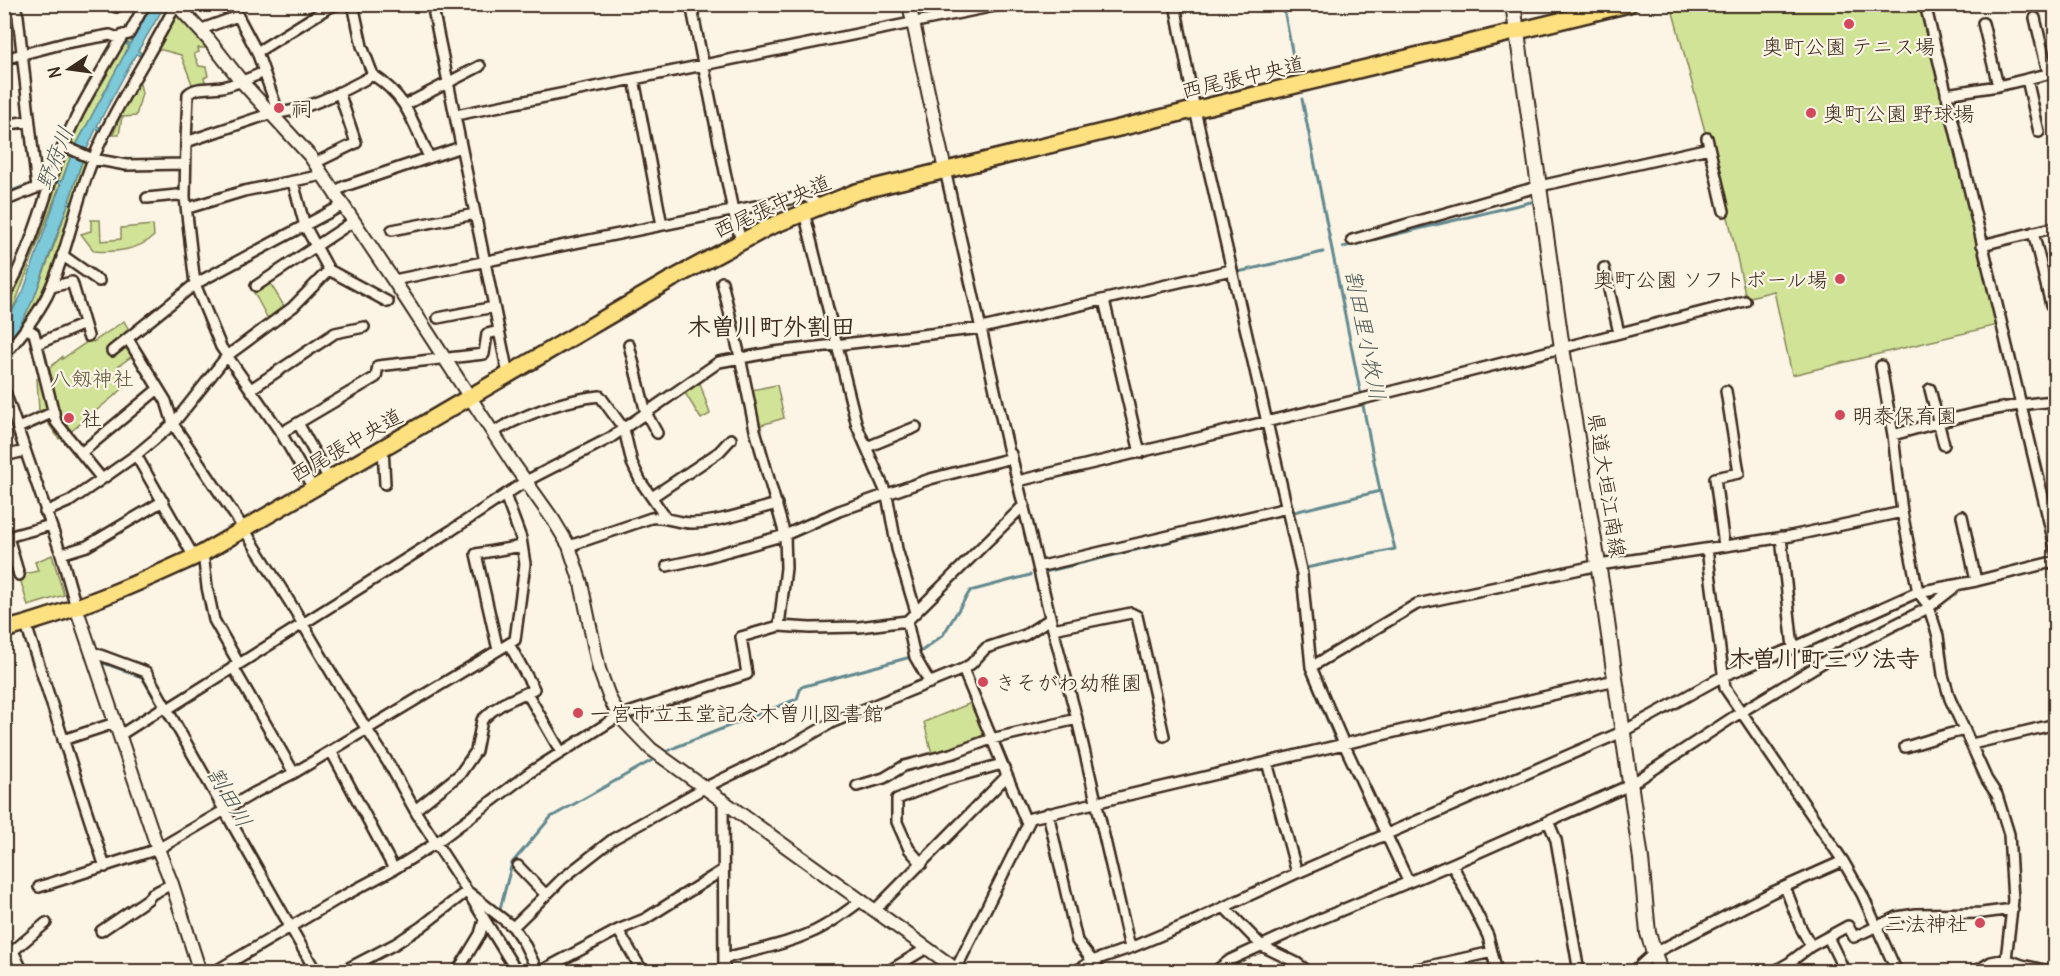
<svg xmlns="http://www.w3.org/2000/svg" width="2060" height="976" viewBox="0 0 2060 976" font-family="Delius,'Klee One',sans-serif">
	<rect width="100%" height="100%" fill="#fcf5e5"/>
	<filter id="ink" filterUnits="userSpaceOnUse"><feTurbulence type="fractalNoise" baseFrequency=".0167" numOctaves="2"/><feDisplacementMap in="SourceGraphic" scale="12" xChannelSelector="R" yChannelSelector="G"/><feConvolveMatrix kernelMatrix="1 2 1 2 8 2 1 2 1" color-interpolation-filters="sRGB"/></filter>
	<g filter="url(#ink)">
		<path fill="#d1e397" stroke="#86865a" stroke-width="1.5" d="M146 5H152L130 44 123 40 122 41 129 46 75 147 71 144 68 139 123 37 129 35Z
			M1671 5H1921L1998 325 1792 375 1774 291 1746 298 1729 221Z
			M175 12 207 48H198L199 52 194 54 199 66 206 67 208 76 204 78 206 84H192L181 55 158 49 161 38Z
			M140 84 142 93 136 116 122 117 119 135H113L131 87Z
			M67 151 72 153 11 314 5 323V264L7 263 15 275 63 153Z
			M83 158 87 160 89 165 48 279 22 330 5 350 34 298 58 235Z
			M91 220H100L101 241 121 239V228L153 225 154 236C139 250 114 253 94 251L81 234 91 231Z
			M267 278 284 306 270 317H267L252 289Z
			M124 321 136 343 129 346 135 354 117 367 125 387 69 433 59 420 53 394 51 396 56 422 65 434 59 439 39 410 37 379 62 357V359L90 340 93 342Z
			M698 377 710 414 701 419 682 388Z
			M777 385 784 418 758 426 751 390Z
			M52 555 64 595 28 606 19 575 38 571 35 562Z
			M976 701 991 739 933 758 924 722Z"/>
		<path fill="#7cc9da" stroke="#62898f" stroke-width="1.5" d="M152 5H165L138 51 146 56 145 58 136 54 97 126 105 129 104 131 96 129 83 158 69 201 74 203V205L68 204 34 298 19 327 5 347V324L23 292 61 184 54 180 62 181 72 153 129 46 122 42 123 40 130 44Z"/>
		<g fill="none" stroke-linecap="round" stroke-linejoin="round">
			<path stroke="#62898f" stroke-width="3" d="M1283 4 1296 72
				M41 180 49 177
				M4 194 25 186
				M1343 247 1531 202
				M1238 272 1323 252
				M1108 304 1153 293
				M1037 320 1099 306
				M938 338 976 334
				M1294 512 1380 491 1302 99
				M1306 568 1395 549 1380 491
				M1045 572 1284 514
				M1297 577 1307 671 1335 739
				M101 662 142 677 254 871
				M664 753 676 747 797 699 801 687 907 658 919 653 943 635 970 591 1030 575
				M499 913 512 863 551 817 656 758"/>
			<defs>
				<path id="minor" d="M14 4 18 16 37 188
					M115 4 116 7
					M234 4 238 16 257 52 275 103 272 113 186 142 185 197 195 284 221 347 281 433 313 488
					M432 4 508 374
					M691 4 733 211 741 241
					M1175 4 1195 110 1302 574 1311 667 1344 744 1408 881
					M1925 4 2056 551
					M2035 18 2048 73
					M1983 23 1998 86
					M199 30 238 16
					M257 52 328 8 337 4
					M4 59 65 43 110 35 121 39
					M373 75C408 98 412 121 429 157
					M634 79 662 225
					M2027 79 2039 132
					M1946 94 1998 86 2056 72
					M405 105 480 66
					M272 113C299 114 348 89 373 75L362 46 353 4
					M456 115 1005 4
					M4 125 29 121
					M1707 138 1724 211
					M186 142 188 94C197 86 210 89 222 87 237 84 250 78 264 72
					M64 146 93 159 126 165 185 164
					M315 163 356 143 339 92
					M945 170 1009 452 1011 454 1053 629 1077 719 1130 948
					M293 182 305 226 329 270
					M334 192 345 186 461 147
					M147 198 177 195 185 197
					M4 201 41 186
					M188 208 244 191 323 175
					M804 212 857 426 887 495 897 549 916 612
					M392 230 475 214
					M2033 232 2051 305
					M1352 240 1540 186 1709 148
					M1982 245 2056 227
					M62 255 99 281
					M1604 268 1619 333
					M394 280 805 196 820 205
					M722 282 740 357 755 430 785 535 786 568 779 626
					M256 286 354 221
					M51 287 72 282 88 336
					M4 297C32 250 44 196 63 146 79 107 102 71 123 35L129 34 145 4
					M1104 300 1140 453
					M438 318 494 307
					M26 328 34 333 56 422 102 479
					M128 339 166 401 173 424 244 529 294 609 335 679 392 769 417 814 467 891 517 972
					M37 344 84 324
					M629 345 646 413 657 433
					M112 351 195 284 343 205
					M4 355C20 337 36 317 47 296 68 252 75 202 94 157 116 104 150 56 176 4
					M1881 366 1893 435 1902 512 1918 592 1928 605 1938 636 1943 675 1950 699 1965 731
					M4 389 61 554 76 607
					M251 389 335 333 364 327
					M1930 389 1944 445
					M298 423 329 479
					M18 428 54 412
					M493 432C526 414 562 400 600 396L624 429 632 463 641 482 666 518
					M281 433 376 377 378 366 484 354 487 334 499 331
					M1893 435C1946 420 2000 405 2056 401
					M867 447 916 427
					M383 448 385 484
					M81 453 158 389
					M136 455 194 557
					M4 456 25 451
					M1018 481 1366 398 1745 301
					M652 497 719 452 731 439
					M45 512 70 501 102 479 136 455 173 424 227 356 293 307 329 270 388 302
					M1962 516 1976 581
					M8 537 19 575
					M1781 537 1793 648
					M4 538 51 525
					M569 546 651 518C666 516 679 524 693 523 721 522 750 511 777 504
					M1724 546 1715 478 1739 473 1726 391
					M1707 549 1725 688 1843 861 1862 894 1897 972
					M203 553 207 587 214 620 239 664
					M61 554 87 546 163 501
					M667 566 704 558 785 535 839 511 930 479 1012 458
					M1038 567 1287 508
					M907 621 915 657 930 683
					M26 625 105 867
					M1053 629 1131 613 1137 616 1164 736
					M498 650 476 554 522 546
					M92 652 146 672 316 972
					M233 667 294 773
					M1311 667 1417 604 1599 565 1791 536 1902 512
					M963 669 1027 824
					M527 693 561 752
					M166 710 452 530 526 481 610 438 719 362 774 352 982 328 1231 270
					M120 735 164 707
					M63 740 115 723
					M1972 744 2056 724
					M1905 747C1918 744 1956 730 1965 731L1987 780 1997 795 2009 834 2013 900 2006 959
					M331 751 394 869
					M1267 762 1297 873
					M857 786 884 778 904 766 954 753 991 739 1077 719
					M723 799 724 972
					M415 810 460 774 476 751 482 720 492 711 504 703 534 689 509 644
					M1048 813 1077 941 1101 972
					M1548 821 1556 840 1579 972
					M922 864 909 849 897 822V799L945 780 1002 764
					M1452 864 1488 936 1497 972
					M518 866 546 895 562 879 613 839 706 787 789 747 833 722 963 669 971 664 986 648 1025 635 1050 619
					M39 887 158 849 254 793 294 773 515 640 525 564 521 538 505 495
					M1785 887 1800 926 1811 946 1848 926 1854 937 1897 917 1916 914 1982 913 2013 909
					M1224 907 1262 946 1297 963 1309 972
					M875 910 1007 776
					M513 927 546 895
					M618 930 643 972
					M101 931 148 899 152 894 172 884
					M1828 937 1845 972
					M13 951 23 972
					M4 952 13 951 46 923
					M724 958C754 951 787 944 815 931 832 923 847 911 862 900
					M956 969 1031 818 1615 680
					M214 972 336 900 394 869 436 843 529 773 619 716 747 674 741 637 779 626 810 628 859 627 907 621 1024 505
					M341 972 395 944 421 927 467 891 513 927 524 943 538 972
					M457 972 480 934 484 920
					M539 972 618 930 645 919 723 870
					M887 972 927 948
					M1075 972 1092 961 1130 948 1190 923 1297 873 1622 732 1725 675 1793 648 1918 592 1976 581 2056 561
					M1214 972 1230 960 1311 923 1452 864 1630 785 1741 712 1837 654 1928 608 1955 587
					M1403 972 1492 952
					M1633 972 1654 953 1773 892 1843 861
					M1773 972 1789 963 1811 946
					M1975 972 1991 962 2006 959 2022 965 2053 972"/>
				<path id="tertiary" d="M176 4 209 40 242 82 310 156 406 299 512 462 554 521 569 546 581 583 599 669 610 699 619 716 651 749 960 972
					M909 4 945 170
					M76 607 158 849 172 884 200 972"/>
				<path id="secondary" d="M1513 4 1562 348 1603 594 1641 859 1648 933 1660 972"/>
				<path id="primary" d="M4 630C73 612 139 583 203 553L670 280 769 227 856 192 1629 4"/>
			</defs>
			<use href="#minor" stroke="#3b2a1e" stroke-width="14"/>
			<use href="#tertiary" stroke="#3b2a1e" stroke-width="16"/>
			<use href="#secondary" stroke="#3b2a1e" stroke-width="18"/>
			<use href="#primary" stroke="#3b2a1e" stroke-width="20"/>
			<use href="#minor" stroke="#fcf5e5" stroke-width="9"/>
			<use href="#tertiary" stroke="#fcf5e5" stroke-width="12"/>
			<use href="#secondary" stroke="#fcf5e5" stroke-width="14"/>
			<use href="#primary" stroke="#fde080" stroke-width="15"/>
		</g>
	</g>
	<g fill="#d1495b" stroke="#fcf5e5" stroke-width="2">
		<circle cx="1849" cy="24" r="6"/>
		<circle cx="279" cy="108" r="6"/>
		<circle cx="1811" cy="113" r="6"/>
		<circle cx="1840" cy="279" r="6"/>
		<circle cx="1840" cy="415" r="6"/>
		<circle cx="69" cy="418" r="6"/>
		<circle cx="983" cy="682" r="6"/>
		<circle cx="578" cy="713" r="6"/>
		<circle cx="1980" cy="923" r="6"/>
	</g>
	<g text-anchor="middle" dominant-baseline="central" stroke-width="4.5" stroke-linejoin="round" paint-order="stroke">
		<g font-size="21" fill="#3b2a1e" stroke="#fcf5e5" text-anchor="start">
			<text x="1849" y="46" text-anchor="middle">奥町公園 テニス場</text>
			<text x="291" y="108">祠</text>
			<text x="1823" y="113">奥町公園 野球場</text>
			<text x="1828" y="279" text-anchor="end">奥町公園 ソフトボール場</text>
			<text x="1852" y="415">明泰保育園</text>
			<text x="81" y="418">社</text>
			<text x="995" y="682">きそがわ幼稚園</text>
			<text x="590" y="713">一宮市立玉堂記念木曽川図書館</text>
			<text x="1968" y="923" text-anchor="end">三法神社</text>
		</g>
		<g font-size="21" fill="#3b2a1e" stroke="#fcf5e5">
			<text transform="translate(1243 77) rotate(-13)">西尾張中央道</text>
			<text transform="translate(772 206) rotate(-24)">西尾張中央道</text>
			<text transform="translate(346 445) rotate(-30)">西尾張中央道</text>
			<text transform="translate(1607 485) rotate(81)">県道大垣江南線</text>
		</g>
		<g font-size="21" fill="#60583c" stroke="#fcf5e5">
			<text x="92" y="378">八剱神社</text>
		</g>
		<g font-size="22" font-style="italic" fill="#4e5a56" stroke="#fcf5e5">
			<text transform="translate(54 158) rotate(-68)">野府川</text>
			<text transform="translate(1366 335) rotate(79)">割田里小牧川</text>
			<text transform="translate(230 797) rotate(60)">割田川</text>
		</g>
		<g font-size="24" font-weight="bold" fill="#3b2a1e" stroke="#fcf5e5">
			<text x="771" y="326">木曽川町外割田</text>
			<text x="1824" y="658">木曽川町三ツ法寺</text>
		</g>
	</g>
	<rect width="2060" height="976" fill="none" stroke="#fcf5e5" stroke-width="24"/>
	<rect x="12" y="12" width="2036" height="952" fill="none" stroke="#3b2a1e" stroke-width="2" filter="url(#ink)"/>
	<g transform="translate(69 69) rotate(257)" stroke="#fcf5e5" stroke-width="4.5" paint-order="stroke">
	<path d="M0-4.5L10 22L0 15L-10 22Z" fill="#3b2a1e"/>
	<text y="-9" font-size="16" font-weight="bold" text-anchor="middle" fill="#3b2a1e">N</text>
	</g>
</svg>
